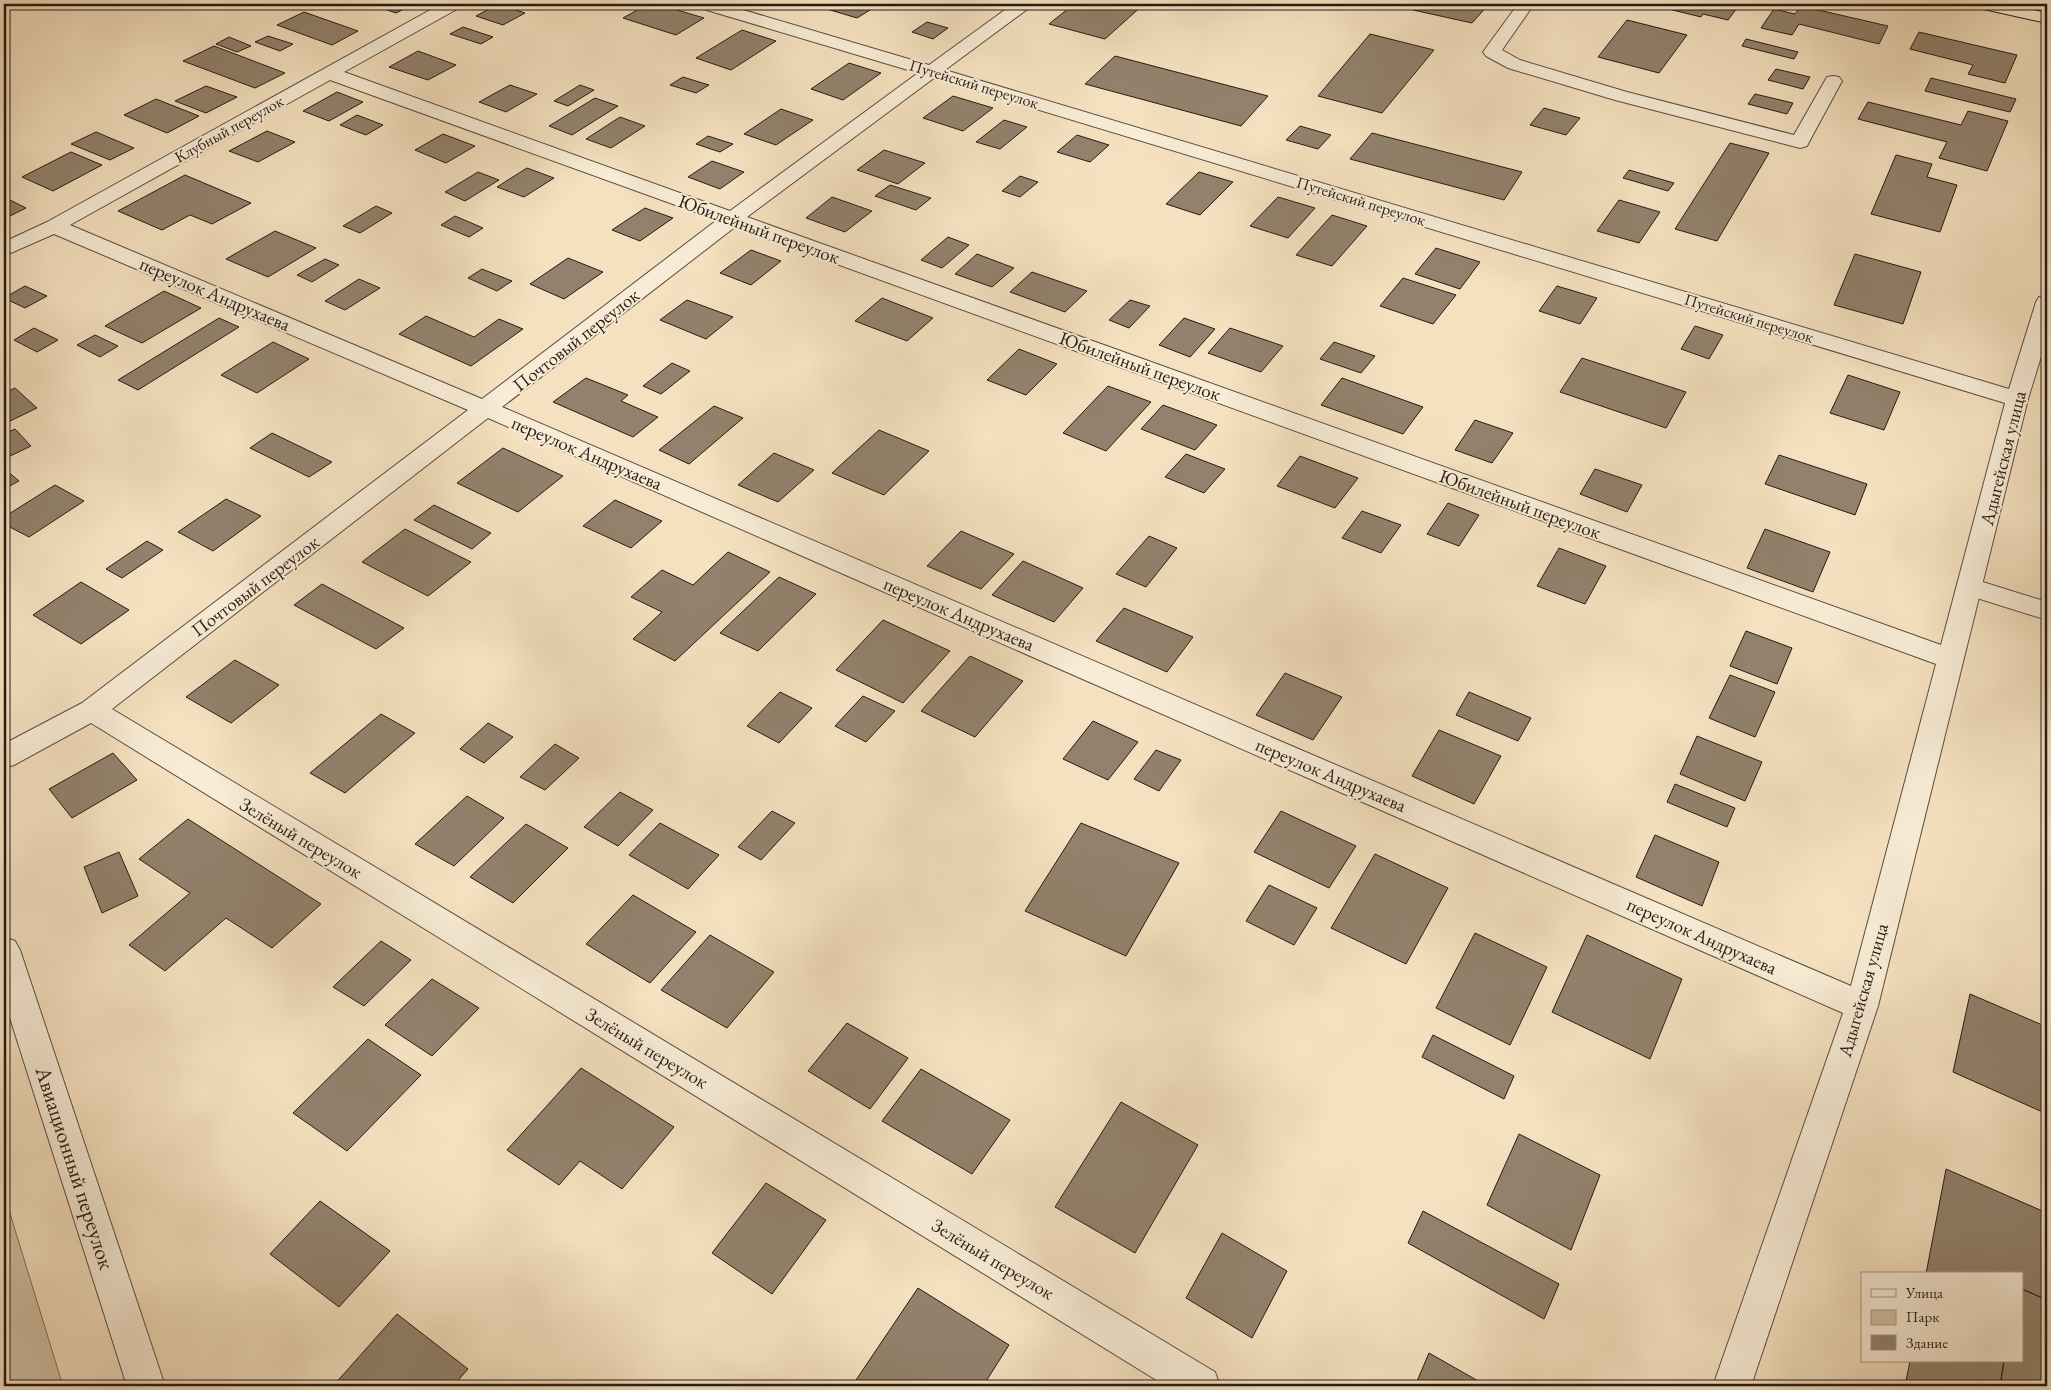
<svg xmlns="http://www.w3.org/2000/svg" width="2051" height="1390" viewBox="0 0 2051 1390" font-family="'EB Garamond',serif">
	<rect width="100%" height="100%" fill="#f5e1c0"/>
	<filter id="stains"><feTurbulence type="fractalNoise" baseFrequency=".004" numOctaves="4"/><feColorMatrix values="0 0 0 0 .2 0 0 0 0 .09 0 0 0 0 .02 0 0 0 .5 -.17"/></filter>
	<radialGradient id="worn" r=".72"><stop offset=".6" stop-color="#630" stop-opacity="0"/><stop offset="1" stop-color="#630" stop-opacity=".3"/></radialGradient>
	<path fill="#d2bfa3" stroke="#7c6d5c" d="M4 1194 63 1386H4Z"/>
	<path fill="#92826d" stroke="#261b14" d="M370 4H414L396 13Z
		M498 4 525 13 503 25 476 16Z
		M648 4H657L704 18 676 35 623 18Z
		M826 4H874L878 5 857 18 820 7Z
		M951 4H977L970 9Z
		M1074 4H1144L1105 39 1049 24Z
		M1419 4H1489L1472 23 1413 10Z
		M1648 4H1740L1728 20 1703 14 1701 17Z
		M1801 6 1888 26 1879 44 1799 24 1792 35 1761 28 1774 9 1795 14Z
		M304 12 358 31 332 45 277 25Z
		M1627 20 1687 35 1659 73 1598 57Z
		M927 22 948 28 933 39 912 32Z
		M463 27 493 37 481 44 450 34Z
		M742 30 776 41 731 70 696 58Z
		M1919 32 2017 55 2005 83 1968 74 1973 65 1910 49Z
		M1370 34 1434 50 1382 113 1318 96Z
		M268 36 293 44 280 51 255 42Z
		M229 37 251 46 237 52 216 44Z
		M1746 39 1798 52 1794 59 1742 46Z
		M214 46 285 73 255 88 183 61Z
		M418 51 456 65 428 80 389 67Z
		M1115 56 1268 96 1241 126 1085 84Z
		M849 63 881 73 843 100 811 89Z
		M1776 69 1810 77 1803 89 1768 80Z
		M683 77 709 85 696 93 670 85Z
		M1931 78 2016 99 2010 112 1925 91Z
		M510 85 537 94 506 112 479 102Z
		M580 85 594 90 568 106 554 101Z
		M206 86 237 97 206 113 175 101Z
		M337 92 363 102 329 121 303 111Z
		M1755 94 1793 103 1787 114 1748 104Z
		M953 96 993 108 963 131 923 118Z
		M595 98 618 106 572 135 549 126Z
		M156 99 199 116 167 133 124 115Z
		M1868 102 1961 125 1968 111 2008 121 1987 171 1939 158 1947 142 1858 119Z
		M1544 108 1580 118 1566 135 1530 125Z
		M781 109 813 120 776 145 744 134Z
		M357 115 383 125 366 135 340 125Z
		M620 117 645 126 611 148 586 139Z
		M1004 120 1027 127 1000 149 976 142Z
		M1300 126 1331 135 1318 149 1286 140Z
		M267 131 295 142 258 162 229 151Z
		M96 132 134 148 110 160 71 144Z
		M1372 133 1522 172 1504 200 1350 159Z
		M443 134 475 146 446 163 415 150Z
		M1077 135 1109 145 1090 162 1057 152Z
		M708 136 733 144 720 152 696 144Z
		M1730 143 1769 153 1717 241 1675 229Z
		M884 150 925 163 898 184 857 170Z
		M71 152 102 165 53 191 22 177Z
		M1896 155 1932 164 1927 177 1957 185 1940 232 1871 214Z
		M712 161 744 172 720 189 688 177Z
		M527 168 554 178 524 197 497 187Z
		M1629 170 1674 183 1668 191 1623 178Z
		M478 172 499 180 465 201 445 192Z
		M1199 172 1233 182 1200 215 1166 204Z
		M185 175 251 203 212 224 190 215 162 230 118 211Z
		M1020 176 1038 182 1020 197 1002 191Z
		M890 185 931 198 916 210 875 196Z
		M4 197 26 208 4 219Z
		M832 197 872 211 845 232 806 218Z
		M1278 197 1315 208 1288 238 1250 226Z
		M1619 200 1660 212 1639 243 1597 231Z
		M376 206 392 213 360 233 343 226Z
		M645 208 673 218 640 241 612 230Z
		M1332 215 1367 226 1332 266 1296 255Z
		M455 216 483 228 469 237 441 225Z
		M275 231 316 248 268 277 226 259Z
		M948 237 969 245 942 268 921 260Z
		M1436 248 1480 262 1460 289 1415 274Z
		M751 250 781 261 751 285 720 273Z
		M977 254 1014 268 992 287 955 274Z
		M1855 254 1921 272 1903 324 1834 305Z
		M568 258 603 272 564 299 530 284Z
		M325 259 339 265 312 282 297 275Z
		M482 269 512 281 497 291 468 278Z
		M1032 272 1087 291 1065 312 1010 292Z
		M1403 278 1456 295 1433 324 1380 306Z
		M359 279 380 288 345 310 325 301Z
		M25 286 47 296 25 308 4 298Z
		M1557 286 1597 298 1580 324 1539 311Z
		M164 291 201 308 142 343 105 326Z
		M882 298 933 318 907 341 855 321Z
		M687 300 733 317 706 339 660 320Z
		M1130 300 1150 306 1129 328 1109 320Z
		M426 316 474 337 499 319 523 329 471 366 399 334Z
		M219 318 239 327 138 390 118 380Z
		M1184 318 1215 329 1190 357 1159 345Z
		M1695 326 1723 335 1709 359 1681 349Z
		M34 328 58 340 37 352 14 340Z
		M1230 328 1283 346 1261 372 1208 353Z
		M95 335 118 346 100 357 77 345Z
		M273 342 309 359 257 393 221 375Z
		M1334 342 1375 356 1361 373 1320 359Z
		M1019 349 1057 364 1026 395 987 380Z
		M1582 358 1686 392 1666 428 1560 392Z
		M672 363 690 371 661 394 643 386Z
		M1848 375 1900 392 1884 430 1830 413Z
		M586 378 628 395 621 401 658 417 633 437 553 402Z
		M1342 378 1423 407 1403 434 1321 405Z
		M1108 386 1151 402 1106 451 1063 433Z
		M15 388 37 408 4 424V393Z
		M1163 405 1217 425 1195 450 1141 429Z
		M714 406 743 418 689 464 659 450Z
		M1475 420 1513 433 1492 463 1455 450Z
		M15 429 31 446 4 459V434Z
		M879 430 929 451 884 495 832 473Z
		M272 433 332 462 309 477 250 448Z
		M503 448 563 476 518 512 457 483Z
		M774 453 814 470 778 502 738 485Z
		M1186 454 1225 469 1204 493 1165 477Z
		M1779 455 1867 484 1855 515 1765 484Z
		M1300 456 1358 478 1335 508 1277 486Z
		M1595 469 1642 485 1627 512 1580 494Z
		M6 470 19 481 4 489V472Z
		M55 485 84 501 29 537 4 524V517Z
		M226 499 261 516 213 551 178 532Z
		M615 500 662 521 631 548 583 526Z
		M1448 503 1479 515 1459 546 1427 534Z
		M434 505 491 533 472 549 414 520Z
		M1362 511 1401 525 1381 553 1342 538Z
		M405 529 471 562 428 596 362 562Z
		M1765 529 1830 552 1813 592 1747 568Z
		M961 531 1014 554 981 589 927 566Z
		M1149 536 1177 548 1146 587 1116 574Z
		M147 541 163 550 122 578 106 569Z
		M1559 548 1606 566 1585 604 1537 586Z
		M728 552 770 572 675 661 633 639 662 612 631 597 662 570 693 585Z
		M1023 561 1083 588 1054 622 992 595Z
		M779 577 816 594 758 651 720 633Z
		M81 582 129 610 81 644 33 615Z
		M322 584 404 628 376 649 294 605Z
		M1124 608 1193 637 1167 672 1096 641Z
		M883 620 950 651 903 703 836 670Z
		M1746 631 1792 648 1777 684 1730 666Z
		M970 656 1023 681 975 737 921 711Z
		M235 660 279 685 231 723 186 697Z
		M1285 673 1342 697 1313 740 1256 715Z
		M1730 675 1775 692 1755 737 1709 718Z
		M780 692 812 708 779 743 747 726Z
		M1469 692 1531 718 1518 741 1456 715Z
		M863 696 895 711 866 742 835 726Z
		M381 714 415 733 345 793 310 773Z
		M1093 721 1138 742 1108 780 1063 759Z
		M488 723 513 737 484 763 460 749Z
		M1439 730 1501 756 1474 804 1412 776Z
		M1697 736 1762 762 1745 801 1680 774Z
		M555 744 579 758 545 790 520 777Z
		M1156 750 1181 760 1159 791 1134 779Z
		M113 753 137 780 72 818 49 789Z
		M1675 784 1735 808 1727 827 1667 802Z
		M620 792 653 810 618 846 584 827Z
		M467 796 504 818 454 866 415 844Z
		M772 811 795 823 761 860 738 847Z
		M1281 811 1356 846 1329 888 1254 852Z
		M188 819 321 904 272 948 226 918 165 971 129 945 190 893 139 859Z
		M660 823 719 855 688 889 629 855Z
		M1081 823 1179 863 1126 956 1025 911Z
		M526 824 568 848 513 903 470 877Z
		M1655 835 1719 862 1702 906 1636 877Z
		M119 852 138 896 102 913 84 867Z
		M1375 854 1448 888 1406 964 1331 928Z
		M1269 885 1317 908 1294 945 1246 921Z
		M633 895 696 932 650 983 586 944Z
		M1475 933 1547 967 1510 1045 1436 1008Z
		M710 935 774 972 727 1028 661 990Z
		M1587 935 1682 979 1650 1059 1552 1012Z
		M381 941 411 960 364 1006 333 987Z
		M432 979 479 1008 432 1056 385 1025Z
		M1970 994 2047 1027V1114L1953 1072Z
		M847 1023 908 1058 870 1109 808 1071Z
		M1433 1035 1514 1076 1504 1099 1422 1057Z
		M368 1039 421 1075 347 1151 293 1113Z
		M581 1068 674 1127 622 1189 580 1161 559 1185 507 1150Z
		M921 1069 1010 1120 972 1174 882 1121Z
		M1121 1102 1198 1145 1135 1253 1055 1207Z
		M1519 1134 1600 1175 1571 1250 1487 1205Z
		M1946 1169 2047 1213V1300L2022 1289V1274H1926Z
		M766 1183 826 1220 772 1294 712 1253Z
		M320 1201 390 1251 339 1307 270 1254Z
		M1423 1211 1559 1284 1544 1319 1408 1243Z
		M1222 1233 1287 1271 1252 1338 1186 1298Z
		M918 1288 1009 1345 983 1386H852Z
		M2022 1289 2047 1300V1386H2000L2004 1361H2022Z
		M397 1314 468 1369 453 1386H333Z
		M1429 1353 1487 1386H1415Z
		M1910 1361H2004L2000 1386H1905Z"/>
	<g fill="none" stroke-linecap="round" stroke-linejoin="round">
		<defs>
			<path id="lane" d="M1518 4H1534L1502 50 1520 60 1627 92 1794 135 1827 77 1833 76 1839 77 1842 81 1809 142 1807 146 1800 148 1615 100 1508 68 1486 56 1483 52Z
				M1970 578 2047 602V620L1961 593 1957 587 1961 581Z"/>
			<path id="street" d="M441 4H461L459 8 344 72 730 211 918 73 700 8 698 4H723L929 65 1013 4H1031L1029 8 945 70 2009 389 2036 302 2039 297 2047 296V337L2028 399 1878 1006 1751 1386H1713L1843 1013 488 418 112 709 1215 1372 1220 1386H1166L91 723 14 765 4 768V744L82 703 468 410 54 234 4 256V242L47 222ZM934 78 2005 403 1941 645 747 217ZM330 80 717 220 482 399 70 225ZM735 227 1936 664 1851 986 502 407Z
				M4 937 15 941 20 950 165 1386H127L4 999Z"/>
			<path id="secondary" d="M1977 4H2006L2047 13V23L1979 8Z"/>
		</defs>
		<use href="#lane" stroke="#5a4c3f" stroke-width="2"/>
		<use href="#street" stroke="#5a4c3f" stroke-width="2"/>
		<use href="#secondary" stroke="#261b14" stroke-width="2"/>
		<use href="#lane" fill="#f8ecd6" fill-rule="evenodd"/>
		<use href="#street" fill="#f8ecd6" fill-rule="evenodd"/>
		<use href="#secondary" fill="#f8ecd6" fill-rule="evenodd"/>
	</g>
	<g text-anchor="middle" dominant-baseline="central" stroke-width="4" stroke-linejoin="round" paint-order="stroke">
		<g font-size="16" fill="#261b14" stroke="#f8ecd6">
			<text transform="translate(974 84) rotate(17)">Путейский переулок</text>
			<text transform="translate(229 129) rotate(-29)">Клубный переулок</text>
			<text transform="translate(1361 201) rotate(17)">Путейский переулок</text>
			<text transform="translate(1749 318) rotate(17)">Путейский переулок</text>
		</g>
		<g font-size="19" fill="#261b14" stroke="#f8ecd6">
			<text transform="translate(759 229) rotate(20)">Юбилейный переулок</text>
			<text transform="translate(215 294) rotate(23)">переулок Андрухаева</text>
			<text transform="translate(576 340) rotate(-38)">Почтовый переулок</text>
			<text transform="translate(1140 366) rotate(20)">Юбилейный переулок</text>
			<text transform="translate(587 453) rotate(23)">переулок Андрухаева</text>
			<text transform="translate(2003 458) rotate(-76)">Адыгейская улица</text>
			<text transform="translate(1520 504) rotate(20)">Юбилейный переулок</text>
			<text transform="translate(255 586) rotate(-37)">Почтовый переулок</text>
			<text transform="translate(959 614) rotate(23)">переулок Андрухаева</text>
			<text transform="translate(1331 775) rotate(23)">переулок Андрухаева</text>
			<text transform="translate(301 838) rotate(31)">Зелёный переулок</text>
			<text transform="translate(1702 936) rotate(24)">переулок Андрухаева</text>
			<text transform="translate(1863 990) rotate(-74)">Адыгейская улица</text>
			<text transform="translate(647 1048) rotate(31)">Зелёный переулок</text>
			<text transform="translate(993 1259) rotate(31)">Зелёный переулок</text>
		</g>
		<g font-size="22" fill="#261b14" stroke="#f8ecd6">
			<text transform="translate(75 1168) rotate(72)">Авиационный переулок</text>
		</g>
	</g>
	<rect width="2051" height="1390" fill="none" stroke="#f5e1c0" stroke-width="20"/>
	<rect x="5" y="5" width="2041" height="1380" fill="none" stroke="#261b14" stroke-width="2.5"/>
	<rect x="10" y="10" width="2031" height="1370" fill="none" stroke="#261b14"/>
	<rect x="1861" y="1272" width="162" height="90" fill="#f8ecd6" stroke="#a49888"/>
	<rect x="1871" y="1289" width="25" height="8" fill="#f8ecd6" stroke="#a49888"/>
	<text x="1906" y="1298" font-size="15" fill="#261b14">Улица</text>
	<rect x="1871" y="1310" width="25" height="15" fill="#d2bfa3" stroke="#a49888"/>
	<text x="1906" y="1322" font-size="15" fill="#261b14">Парк</text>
	<rect x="1871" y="1335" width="25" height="15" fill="#92826d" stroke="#a49888"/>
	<text x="1906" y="1348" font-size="15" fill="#261b14">Здание</text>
	<rect width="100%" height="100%" filter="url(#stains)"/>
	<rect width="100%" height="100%" fill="url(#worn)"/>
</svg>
